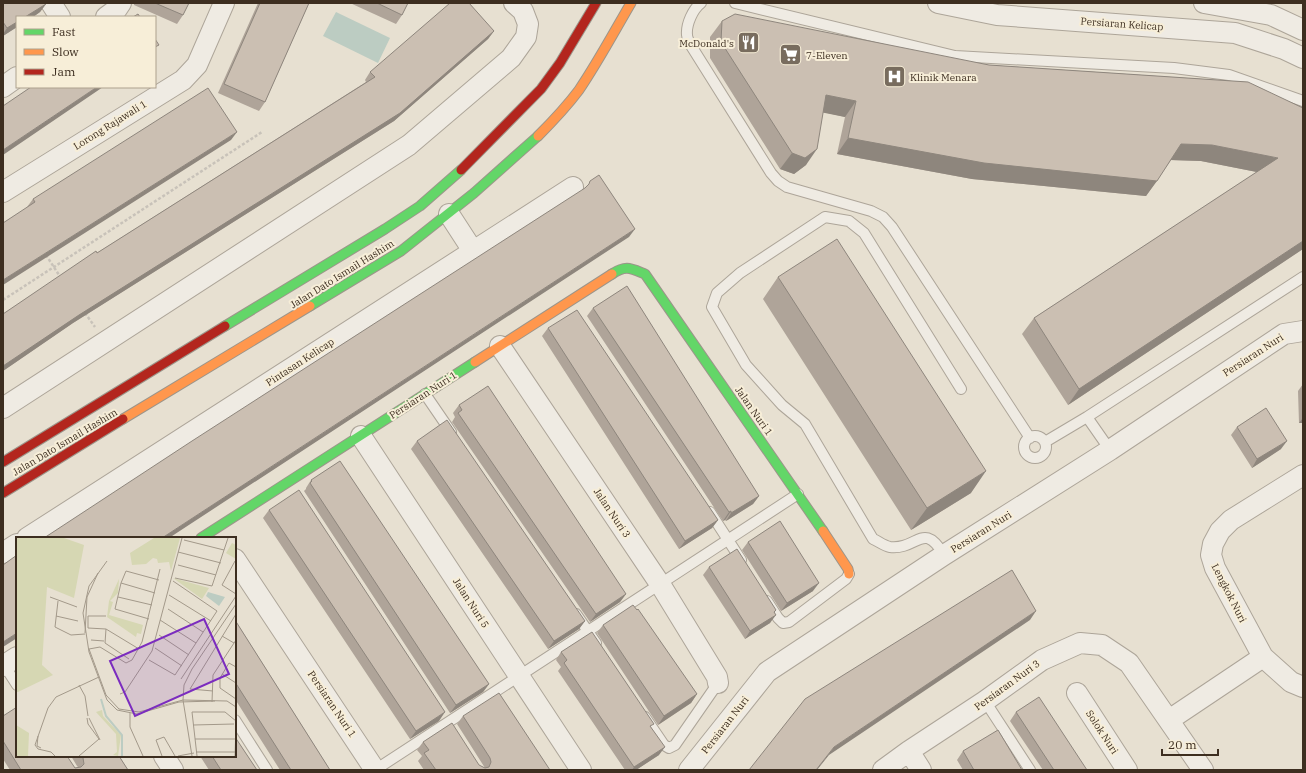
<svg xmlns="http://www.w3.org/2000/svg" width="1306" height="773" viewBox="0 0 1306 773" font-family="'IBM Plex Serif',serif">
	<rect width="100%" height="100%" fill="#e7e0d1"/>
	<path fill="#bcccc2" d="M336 12 390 38 378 63 323 36Z"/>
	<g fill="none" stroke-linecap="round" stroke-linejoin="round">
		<defs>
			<path id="lane" d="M701 3C693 9 686 24 687 35 687 38 689 41 690 44L771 173 778 181 787 187 871 211 883 217 892 227 1030 438
				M735 3 955 56 1174 68 1229 75 1303 101
				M425 394 451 432
				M1087 417 1110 450
				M1024 447a11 11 0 1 1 22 0a11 11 0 1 1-22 0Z
				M1045 442 1087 417 1303 277
				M710 512 741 560
				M944 555C923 520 918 550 890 547 884 546 878 541 873 539L805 424 782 405 746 365 712 307 717 293 740 273 825 217 849 221 864 233 961 389
				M767 601 778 618 783 623 789 622 846 579 849 574
				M576 614 596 643
				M4 665 17 685
				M985 701 1030 770
				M645 717 664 745 669 748 675 745 718 683
				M235 720 267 770
				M375 770 798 494"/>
			<path id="street" d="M51 3 60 17
				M938 3 997 15 1235 33 1284 49 1303 58
				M1204 3 1271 15 1303 30
				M106 17 117 9 121 3
				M3 87 17 77
				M3 192 183 80 197 65 224 3
				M449 214 473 251
				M500 346 660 584 717 677 718 683
				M3 408 409 145 511 58 526 37 528 24 523 11 514 3
				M361 436 581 770
				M1303 475 1231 520 1220 531 1213 544 1211 555 1215 568 1263 657 1291 682 1303 687
				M27 538 573 187
				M3 553 17 544
				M235 559 375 770
				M3 666 17 657
				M1077 693 1127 770
				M1169 720 1263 657
				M909 751 921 770
				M164 756 173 770
				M689 770 767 672 944 555 1110 450 1284 334 1303 331
				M883 770 909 751 985 701 1042 660 1080 643 1102 645 1129 663 1203 770"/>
			<path id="fast" d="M612 274C626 265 630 268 645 274L823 531
				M310 306 401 251 474 193 538 136
				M225 326 385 229 420 206 461 170
				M201 538 475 362"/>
			<path id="slow" d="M538 136C553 121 567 106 579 90 598 62 614 32 631 3
				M475 362 612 274
				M123 419 310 306
				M823 531 848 569 849 574"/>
			<path id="jam" d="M461 170 541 89 560 63 596 3
				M3 462 225 326
				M3 493 123 419"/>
		</defs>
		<use href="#lane" stroke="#ada599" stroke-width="12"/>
		<use href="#street" stroke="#ada599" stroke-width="22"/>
		<use href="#fast" stroke="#9c958a" stroke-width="11"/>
		<use href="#slow" stroke="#9c958a" stroke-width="11"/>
		<use href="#jam" stroke="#9c958a" stroke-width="11"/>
		<path stroke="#c8c2b9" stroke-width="2.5" stroke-dasharray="3 2" stroke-linecap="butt" d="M46 255 61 278
			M3 300 262 132
			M85 313 95 327"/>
		<use href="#lane" stroke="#efebe3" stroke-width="10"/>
		<use href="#street" stroke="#efebe3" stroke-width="20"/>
		<use href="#fast" stroke="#63d668" stroke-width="9"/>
		<use href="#slow" stroke="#ff974d" stroke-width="9"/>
		<use href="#jam" stroke="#b3261e" stroke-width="9"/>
	</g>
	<path fill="#afa499" d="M3 3 46 4 40 12 33 17H17V27L3 36Z
		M134 3H189L183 15 177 24 134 5Z
		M258 3H309L265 102 259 111 218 93Z
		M350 3H408L402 15 396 24Z
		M722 21 989 65 1248 82 1303 249 1068 405 1022 334 1034 318 1257 172 1201 161 1171 160 1146 196 972 179 837 154 845 117 823 112 806 165 794 174 780 169 710 58V37Z
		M494 31 488 39 394 121 73 323 3 371V314L97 253 366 82 365 80 370 72Z
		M231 140 27 207 33 199Z
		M778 277 971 493 911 530 763 299Z
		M593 308 759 496 753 504 726 521 725 520 723 521 587 316Z
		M548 328 718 520 712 528 679 549 542 336Z
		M1303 384V423H1299L1298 391Z
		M459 405 626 594 620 602 590 622 452 422 455 417 453 413Z
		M1237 427 1281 449 1252 468 1231 435Z
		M417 441 585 621 579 629 548 649 411 449Z
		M311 480 489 684 483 692 450 713 304 491 306 489V488Z
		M269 510 439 721 410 739 263 518Z
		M748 542 813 591 781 611 742 550Z
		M709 567 774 613 770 623 745 639 703 575Z
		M235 620 330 770H280L235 699Z
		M603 625 697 694 691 703 658 725 597 633Z
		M561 652 651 727 659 755 636 770H625L558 671 561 667 556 660Z
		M1016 712 1087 770H1043L1010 721Z
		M3 716 75 768 78 767 77 766 71 756H119L128 770H10L3 759Z
		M463 716 550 770H424L418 761 422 756 417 750 423 742 485 768 457 724Z
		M963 751 1022 770H963L957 760Z
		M200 756H235L257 770H209Z"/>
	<path fill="#8e867d" d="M46 4 40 12 33 17H25Z
		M17 22V27L3 36V34L7 28Z
		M494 31 488 39 394 121 73 323 3 371V366Z
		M97 87H103L3 155V150Z
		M826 95 856 101 845 117 815 111Z
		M237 132 231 140 3 285V280Z
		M848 138 1157 181 1146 196 972 179 837 154Z
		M1181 144 1212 145 1278 158 1267 174 1201 161 1170 160Z
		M817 149 806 165 794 174 780 169 792 153Z
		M635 229 629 237 169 538H162Z
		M1303 241V249L1068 405 1079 389Z
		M1303 418V423H1299Z
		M1287 441 1281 449 1252 468 1257 459Z
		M986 471 971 493 911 530 927 508Z
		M759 496 753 504 726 521 731 513Z
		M731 511 725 520 723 521 729 512Z
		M718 520 712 528 679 549 685 541Z
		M819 583 813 591 781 611 787 603Z
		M626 594 620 602 590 622 596 614Z
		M776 610 771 618 776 615 770 623 745 639 750 631Z
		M1036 611 1030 620 829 755 817 770H816L834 747Z
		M585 621 579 629 548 649 554 641Z
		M17 633V638L3 647V642Z
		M489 684 483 692 450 713 456 705Z
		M697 694 691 703 658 725 664 716Z
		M445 712 439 721 410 739 416 731Z
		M665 747 659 755 636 770H632L634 767Z"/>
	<path fill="#cbbfb2" stroke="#8e867d" d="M3 3H45L46 4 25 17H17V22L7 28 3 22Z
		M155 3H189L183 15Z
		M260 3H309L265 102 224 84Z
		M377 3H408L402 15Z
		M450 3H469L494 31 400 113 79 315 3 366V314L96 251 97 253 375 77 370 72Z
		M138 14 140 17H133Z
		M735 14 989 65 1248 82 1303 108V241L1079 389 1034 318 1278 158 1212 145 1181 144 1157 181 984 163 848 138 856 101 826 95 817 149 805 158 792 153 721 42 722 21Z
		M155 39 159 45 155 47Z
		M31 87H97L3 150V106Z
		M208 88 237 132 3 280V223L35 202 33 199Z
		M599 175 635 229 162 538H44L192 441 585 188 589 184 590 181Z
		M837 239 986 471 927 508 778 277Z
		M627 286 759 496 731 513V511L729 512 593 308Z
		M577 310 718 520 685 541 548 328Z
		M488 386 626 594 596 614 458 413 462 410 459 405Z
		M1266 408 1287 441 1257 459 1237 427Z
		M447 420 585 621 554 641 417 441Z
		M340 461 489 684 456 705 310 483 312 481 311 480Z
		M299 490 445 712 416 731 269 510Z
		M780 521 819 583 787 603 748 542Z
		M737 549 776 610 774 612 776 615 750 631 709 567Z
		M17 555V633L3 642V565Z
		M1012 570 1036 611 834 747 816 770H749L805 699Z
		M633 605 637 610 638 609 697 694 664 716 603 625Z
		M235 620 330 770H291L235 682Z
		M592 632 654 724 650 726 665 747 634 767 564 663 567 660 561 652Z
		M499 693 550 770H436L424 753 429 750 423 742 452 723 479 765 485 768 489 767 491 762 490 758 463 716Z
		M1039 697 1087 770H1054L1016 712Z
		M17 707V756H67L75 768 81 767 84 764 83 758 82 756H119L128 770H21L3 741V716Z
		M998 730 1022 770H974L963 751Z
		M235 737 257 770H221L212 756H235Z"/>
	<defs>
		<symbol id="restaurant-square" viewBox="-11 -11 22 22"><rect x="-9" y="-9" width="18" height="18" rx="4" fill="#786c5e" stroke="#f7eed8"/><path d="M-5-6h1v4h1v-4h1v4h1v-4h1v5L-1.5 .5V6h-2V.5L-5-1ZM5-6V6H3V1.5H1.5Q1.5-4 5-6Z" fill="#fff"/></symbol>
		<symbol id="supermarket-square" viewBox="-11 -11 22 22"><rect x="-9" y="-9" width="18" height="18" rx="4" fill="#786c5e" stroke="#f7eed8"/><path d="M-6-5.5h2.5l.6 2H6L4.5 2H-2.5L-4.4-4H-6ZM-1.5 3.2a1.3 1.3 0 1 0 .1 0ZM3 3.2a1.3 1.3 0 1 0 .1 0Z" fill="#fff"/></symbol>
		<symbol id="hospital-square" viewBox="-11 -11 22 22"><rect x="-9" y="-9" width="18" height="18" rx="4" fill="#786c5e" stroke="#f7eed8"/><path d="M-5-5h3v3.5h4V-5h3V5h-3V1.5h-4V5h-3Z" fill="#fff"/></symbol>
	</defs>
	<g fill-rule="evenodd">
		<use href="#restaurant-square" x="736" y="30" width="25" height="25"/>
		<use href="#supermarket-square" x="778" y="42" width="25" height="25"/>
		<use href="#hospital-square" x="882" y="64" width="25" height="25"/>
	</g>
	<g text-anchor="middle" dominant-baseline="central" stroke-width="4" stroke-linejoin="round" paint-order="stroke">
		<g font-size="10" fill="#3d2e20" stroke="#f7eed8">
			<text transform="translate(1122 24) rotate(4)">Persiaran Kelicap</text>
			<text transform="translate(110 125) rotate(-32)">Lorong Rajawali 1</text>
			<text transform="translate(342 274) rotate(-32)">Jalan Dato Ismail Hashim</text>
			<text transform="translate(1253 355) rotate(-33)">Persiaran Nuri</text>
			<text transform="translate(300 362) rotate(-33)">Pintasan Kelicap</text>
			<text transform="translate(423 395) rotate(-33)">Persiaran Nuri 1</text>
			<text transform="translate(754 411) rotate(55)">Jalan Nuri 1</text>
			<text transform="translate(65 442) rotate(-31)">Jalan Dato Ismail Hashim</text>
			<text transform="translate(612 513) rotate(56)">Jalan Nuri 3</text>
			<text transform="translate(981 532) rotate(-32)">Persiaran Nuri</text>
			<text transform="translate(1229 593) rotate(63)">Lengkok Nuri</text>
			<text transform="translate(471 603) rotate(57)">Jalan Nuri 5</text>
			<text transform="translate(1007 685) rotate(-36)">Persiaran Nuri 3</text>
			<text transform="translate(332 704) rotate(56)">Persiaran Nuri 1</text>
			<text transform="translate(725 725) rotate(-52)">Persiaran Nuri</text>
			<text transform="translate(1102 732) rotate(57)">Solok Nuri</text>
		</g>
		<g font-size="10" fill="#3d2e20" stroke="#f7eed8" text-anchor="start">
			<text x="734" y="43" text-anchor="end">McDonald's</text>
			<text x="806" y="55">7-Eleven</text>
			<text x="910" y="77">Klinik Menara</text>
		</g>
	</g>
	<g transform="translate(16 537)">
		<rect width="220" height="220" fill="#e7e0d1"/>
		<path d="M0 1H48L68 8 58 61 31 50 26 128 37 138 2 155H0ZM138 1H164L155 34 153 25 142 26 141 22 137 21 130 27 116 28 114 16ZM216 6 220 8V22L210 16ZM157 41 193 51 186 62ZM103 42 102 56 94 64 97 65 93 78 127 88 125 97 121 96 120 100 91 80 93 64ZM86 173 87 179 105 198 102 219 97 218 101 215 100 197 80 175ZM0 188 13 196 12 219H0Z" fill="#d6d7b3"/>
		<path d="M192 55 209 60 203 69 190 59Z" fill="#bcccc2"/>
		<path fill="none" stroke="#bcccc2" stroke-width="2" d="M85 162 90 179 106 198V219"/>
		<path fill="none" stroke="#a3998a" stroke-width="1" d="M168 3 208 13M162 15 205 26M91 24 73 49 67 76 73 115 91 163 101 173 121 177 163 165 199 164M219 24 206 48 220 57M162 28 200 38M159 41 196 49 212 1M105 46 139 56M153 58 195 84M34 60 61 70M102 60 136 68M42 64 39 90 55 98 69 97M152 72 187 95M40 79 62 84M90 79H72V91L90 92 123 112M133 82 99 72 105 46 110 34 143 43M144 83 180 106M90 92 89 106 113 122M69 96 71 60 82 36M143 98 173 118M206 99 218 106M75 103 88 104M139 111 166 129M73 112 90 158 103 172 123 175 167 163 211 164 220 170M73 112 84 110 110 126 116 123 126 105 144 32M133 123 159 138 201 74 157 44M220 130 213 126 204 141V151L220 162M206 137 220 146M165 142 220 59M63 148 69 159 72 179M197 154 174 152 220 77M104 157 109 155 136 114 166 1M196 165 197 138 220 103M114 176V190L127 219M73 181 84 203M177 188 218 187M22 199 21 209 25 211M179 202H220M180 215H220M39 219 35 215 22 212 19 208 32 171 40 160 83 140M63 219 83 202 72 187 71 181M146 219 140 203 148 200 159 219M162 219 178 216M176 219 167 163 168 148 176 132 220 67M181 219 176 175H209L220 184M219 219 220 189"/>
		<path fill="#7b2cbf" fill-opacity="0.15" stroke="#7b2cbf" stroke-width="2" d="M188 82 213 137 119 179 94 124Z"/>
		<rect width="220" height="220" fill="none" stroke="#3d2e20" stroke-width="2"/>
	</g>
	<rect width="1306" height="773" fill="none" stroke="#3d2e20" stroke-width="8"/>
	<rect x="16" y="16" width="140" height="72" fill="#f7eed8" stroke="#ada18e"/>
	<rect x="24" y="29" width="20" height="6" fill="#63d668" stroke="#ada18e"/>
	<text x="52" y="36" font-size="12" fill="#3d2e20">Fast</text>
	<rect x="24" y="49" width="20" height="6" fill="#ff974d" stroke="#ada18e"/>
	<text x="52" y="56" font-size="12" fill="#3d2e20">Slow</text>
	<rect x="24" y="69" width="20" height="6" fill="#b3261e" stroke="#ada18e"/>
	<text x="52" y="76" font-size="12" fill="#3d2e20">Jam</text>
	<path d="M1162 749v6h56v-6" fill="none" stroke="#3d2e20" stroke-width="2"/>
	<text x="1168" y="749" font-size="12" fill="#3d2e20" stroke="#f7eed8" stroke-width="3" paint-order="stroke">20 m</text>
</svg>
